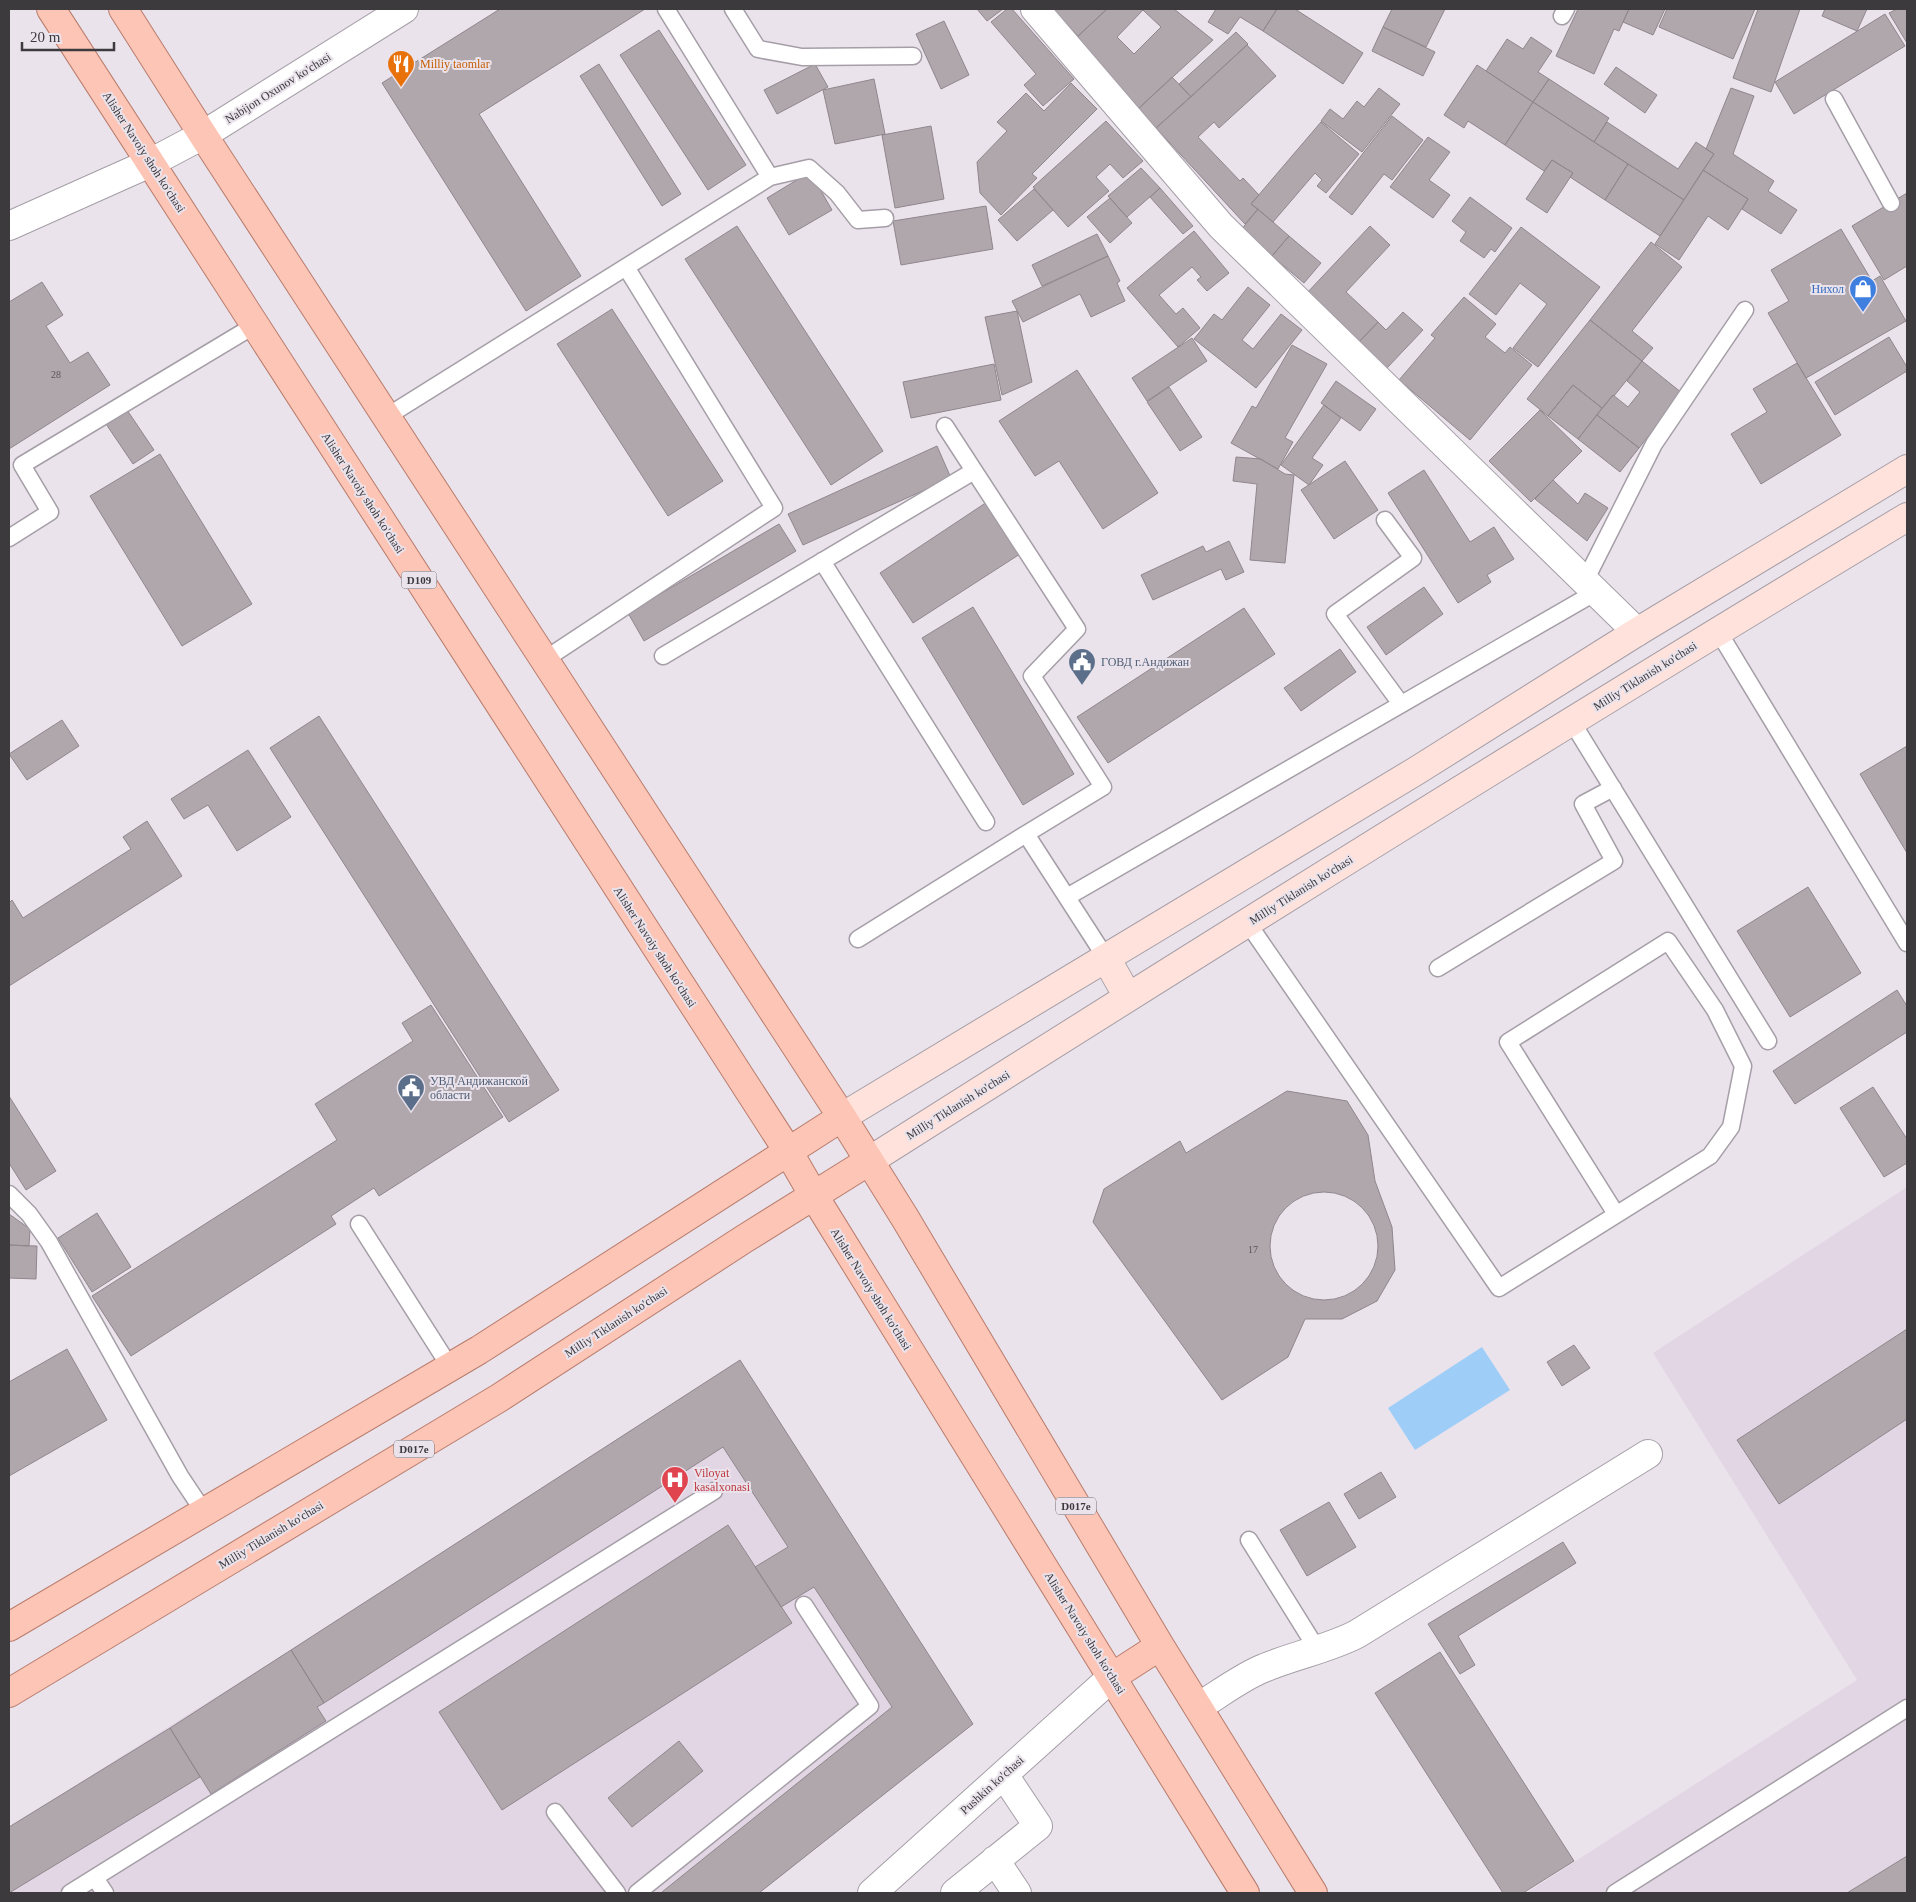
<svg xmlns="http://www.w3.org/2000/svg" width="1916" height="1902" viewBox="0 0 1916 1902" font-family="Georgia,serif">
	<rect width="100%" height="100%" fill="#eae3ec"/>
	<path fill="#e2d6e5" d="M1907 1187V1893H1526L1857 1680 1653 1353Z
		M740 1360 973 1724 759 1893H9V1827L294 1648Z"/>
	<path fill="#9ecef7" d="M1482 1347 1510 1390 1415 1450 1388 1408Z"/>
	<path fill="#b0a7ad" stroke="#90878d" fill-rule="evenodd" d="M500 9H645L479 114 581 276 526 311 382 83Z
		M977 9H1003L987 21Z
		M1007 9H1012L1074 79 1043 106 1024 85 1036 74 991 22Z
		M1052 9H1107L1078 36Z
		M1107 9H1174L1213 40 1138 109 1074 40ZM1143 10 1161 27 1134 54 1117 37Z
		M1216 9H1277L1263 31 1240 17 1228 34 1208 22Z
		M1277 9H1295L1363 53 1343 84 1263 31Z
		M1392 9H1445L1426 47 1383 27Z
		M1578 9H1629L1619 31 1614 29 1594 74 1556 56Z
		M1629 9H1665L1653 35 1623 22Z
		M1667 9H1755L1733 59 1659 27Z
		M1758 9H1800L1771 92 1733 78Z
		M1825 9H1867L1857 31 1822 16Z
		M1897 9H1907V43L1889 13Z
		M1885 14 1905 46 1794 114 1775 82Z
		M944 21 969 75 941 89 916 34Z
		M1383 27 1435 52 1423 76 1372 51Z
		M659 30 746 165 708 190 620 55Z
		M1236 32 1248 44 1191 97 1179 84Z
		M1531 37 1552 51 1538 72 1549 79 1533 102 1486 71 1507 39 1523 49Z
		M1247 45 1276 76 1219 128 1214 122 1198 137 1240 181 1243 178 1259 195 1251 204 1258 209 1245 224 1156 128Z
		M599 64 681 194 662 206 580 76Z
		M815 64 828 87 777 114 764 90Z
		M1477 65 1533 102 1505 145 1468 121 1464 128 1444 115Z
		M1616 67 1657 95 1645 113 1604 84Z
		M1172 77 1191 97 1156 128 1138 109Z
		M874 79 885 134 835 144 823 90Z
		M1549 79 1609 118 1594 142 1533 102Z
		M1071 83 1097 109 1032 174 1037 178 1001 215 980 193 977 162 1007 131 997 122 1026 93 1044 111Z
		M1379 88 1400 104 1362 152 1321 121 1330 109 1343 119 1357 101 1364 107Z
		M1731 88 1754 96 1733 154 1774 181 1768 191 1797 210 1781 234 1742 209 1748 199 1703 170 1714 154 1706 149Z
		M1533 102 1628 164 1605 200 1570 177 1573 173 1552 160 1544 171 1505 145Z
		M1392 116 1423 140 1392 180 1384 174 1352 215 1329 197Z
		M1106 121 1143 161 1123 178 1110 164 1096 177 1109 191 1068 227 1033 187Z
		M1321 122 1359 154 1326 193 1317 186 1322 180 1315 173 1273 222 1251 204Z
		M1607 122 1678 169 1696 142 1714 154 1684 200 1594 142Z
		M931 126 944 199 895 208 882 135Z
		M1428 137 1450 152 1429 180 1450 195 1433 218 1390 187Z
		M1552 160 1573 173 1547 213 1526 199Z
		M1628 164 1684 200 1660 236 1605 200Z
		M1141 168 1160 188 1127 217 1108 196Z
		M1703 170 1748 199 1728 230 1708 216 1679 260 1655 244Z
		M810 172 832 210 789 235 767 198Z
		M1160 188 1193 226 1183 234 1150 197Z
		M1034 189 1053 210 1017 241 998 220Z
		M1907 193V266L1884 280 1852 226Z
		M1470 197 1512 228 1495 252 1491 249 1484 258 1460 241 1466 232 1452 221Z
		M1110 198 1132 223 1110 243 1087 217Z
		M986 206 993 249 901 265 893 221Z
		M1258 209 1289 236 1272 256 1241 230Z
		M737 226 883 451 831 485 685 259Z
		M1370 226 1390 245 1346 292 1378 322 1359 342 1306 294Z
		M1521 227 1600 287 1538 367 1513 348 1547 304 1520 283 1496 315 1469 294Z
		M1841 229 1872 281 1880 276 1906 321 1806 378 1768 313 1789 301 1771 270Z
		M1194 231 1229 273 1207 291 1197 280 1201 277 1192 267 1159 295 1176 314 1183 308 1200 328 1178 347 1127 288Z
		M1097 234 1108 256 1042 286 1032 265Z
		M1289 236 1321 263 1304 283 1272 256Z
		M1651 242 1682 267 1632 331 1653 348 1642 361 1590 320Z
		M1108 256 1120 281 1117 283 1125 301 1091 317 1080 294 1023 322 1012 301Z
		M42 282 63 315 46 326 70 363 88 352 110 385 9 449V302Z
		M1248 287 1270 305 1242 340 1253 349 1281 314 1302 330 1256 388 1194 339 1214 314 1222 320Z
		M1464 297 1496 324 1485 337 1505 353 1510 347 1532 365 1470 440 1399 380 1435 338 1431 335Z
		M612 309 723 481 668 516 557 344Z
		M1017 311 1032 382 1002 395 985 317Z
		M1403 312 1423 330 1386 369 1359 342 1378 322 1386 330Z
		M1590 320 1642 361 1614 396 1613 395 1602 408 1573 385 1548 416 1527 399Z
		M1889 337 1907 367V371L1835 415 1815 382Z
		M1192 338 1207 361 1147 401 1132 378Z
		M1292 345 1327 364 1285 438 1293 442 1278 469 1231 443 1252 406 1256 408Z
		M1642 361 1682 393 1639 448 1597 415 1613 395 1628 407 1640 392 1627 381Z
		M1797 363 1841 435 1761 484 1731 434 1767 412 1753 389Z
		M994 364 1001 400 911 418 903 382Z
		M1077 370 1158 493 1103 529 1059 461 1035 476 999 421Z
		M1336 381 1376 409 1360 431 1321 403Z
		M1573 385 1602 408 1578 439 1548 416Z
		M1169 387 1202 437 1180 451 1147 402Z
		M1324 405 1341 418 1312 458 1323 465 1309 485 1281 465Z
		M125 407 154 450 133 464 104 421Z
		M1540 410 1582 451 1531 502 1489 461Z
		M1597 415 1639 448 1620 472 1578 439Z
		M937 446 951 478 803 545 788 514Z
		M160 454 252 604 182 646 90 496Z
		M1236 457 1261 459 1285 474 1294 475 1285 563 1250 560 1257 484 1233 481Z
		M1345 461 1378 510 1334 539 1301 490Z
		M1424 470 1470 542 1494 527 1514 559 1487 575 1491 582 1458 603 1388 493Z
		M1553 480 1578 504 1585 493 1608 508 1587 541 1535 499Z
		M987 502 1020 554 913 623 880 573Z
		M779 524 796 551 644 641 628 613Z
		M1229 541 1244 572 1226 580 1221 569 1153 600 1141 575 1203 546 1206 552Z
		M1424 587 1443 614 1386 655 1367 627Z
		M973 607 1074 774 1023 805 922 638Z
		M1244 608 1275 654 1108 763 1077 717Z
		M1340 649 1356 672 1301 711 1284 688Z
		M319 716 559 1090 509 1122 270 748Z
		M62 720 79 746 27 780 9 754Z
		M1907 746V853L1860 774Z
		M248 750 291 817 237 851 208 805 184 819 171 799Z
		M147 821 182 876 9 986V903L12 900 23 918 131 849 123 837Z
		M1808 887 1861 973 1790 1017 1737 931Z
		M1897 990 1907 1006V1032L1795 1104 1773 1071Z
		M431 1005 503 1117 379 1196 374 1188 331 1216 336 1224 131 1356 92 1296 337 1140 315 1104 413 1041 402 1023Z
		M1873 1087 1907 1139V1163L1884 1177 1840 1108Z
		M1287 1091 1347 1101 1368 1135 1375 1181 1392 1227 1395 1270 1377 1301 1342 1319H1305L1288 1357 1222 1400 1093 1222 1104 1189 1180 1141 1186 1153Z
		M9 1096 56 1171 26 1190 9 1163Z
		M1270 1246a54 54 0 1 1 108 0a54 54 0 1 1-108 0Z
		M97 1213 131 1267 92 1292 58 1238Z
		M9 1214 30 1229 29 1246 9 1245Z
		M9 1245 37 1246 36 1279 9 1278Z
		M1907 1329V1419L1779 1504 1737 1440Z
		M1574 1345 1590 1368 1562 1386 1547 1362Z
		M67 1349 107 1420 9 1476V1382Z
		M740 1360 973 1724 759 1893H662V1892L892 1707 814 1587 781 1607 755 1567 788 1547 723 1447 324 1703 291 1650Z
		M1381 1472 1396 1497 1359 1519 1344 1494Z
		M1329 1502 1356 1547 1307 1576 1280 1530Z
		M728 1525 792 1623 502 1810 439 1712Z
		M1563 1542 1576 1563 1458 1636 1475 1665 1460 1674 1428 1624Z
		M291 1650 324 1703 317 1707 326 1721 211 1794 170 1728Z
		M1440 1652 1574 1861 1523 1893H1503L1375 1693Z
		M170 1728 200 1777 9 1893V1827Z
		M679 1741 703 1771 632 1827 608 1798Z
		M1907 1856V1893H1847Z"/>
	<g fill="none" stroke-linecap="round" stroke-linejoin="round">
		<defs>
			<path id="service" d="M666 9 770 177 809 168 837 193 858 220 885 218
				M733 9 758 49 802 57 913 56
				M1562 16 1566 9
				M1834 99 1891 203
				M386 417 770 177
				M945 426 1077 629 1032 676 1103 787 1026 834 1106 958
				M1385 520 1413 558 1335 614 1401 704
				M9 538 50 512 22 465 255 325
				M822 561 986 822
				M1585 581 1654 444 1745 310
				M1718 631 1907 943
				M663 656 974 471
				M544 660 774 508 626 267
				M1572 722 1768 1041
				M1067 897 1596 592
				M1247 922 1499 1288 1710 1156 1731 1127 1743 1066 1715 1010 1668 941 1508 1042 1616 1214
				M858 939 1026 834
				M1438 968 1614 861 1583 804 1613 788
				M9 1194 29 1214 49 1242 180 1476 204 1512
				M359 1224 450 1367
				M1249 1540 1317 1649
				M555 1812 617 1893
				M95 1878 105 1893
				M70 1893 714 1491
				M637 1893 870 1706 804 1605
				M1615 1893 1907 1708"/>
			<path id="minor" d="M1035 9 1221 226 1637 632
				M9 226 150 163 203 135 404 9
				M1198 1707C1218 1695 1243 1676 1264 1668 1295 1655 1328 1649 1357 1634L1648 1454
				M995 1860 1017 1893
				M872 1893 1112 1677
				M955 1893 1038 1826 1004 1775"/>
			<path id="secondary" d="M1106 958 1128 997
				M842 1117 1416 771 1637 632 1907 469
				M869 1161C1213 943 1558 727 1907 517"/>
			<path id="primary" d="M51 9 788 1151 814 1196 1245 1893
				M123 9 203 135 842 1117 905 1218 1160 1646 1313 1893
				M9 1627 479 1350 842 1117
				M1112 1677 1160 1646
				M9 1693 499 1398 744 1239 869 1161"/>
		</defs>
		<use href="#service" stroke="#a59ea7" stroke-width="19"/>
		<use href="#minor" stroke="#a59ea7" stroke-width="30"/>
		<use href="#secondary" stroke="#a59ea7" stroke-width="30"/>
		<use href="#primary" stroke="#b87c6c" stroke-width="30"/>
		<use href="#service" stroke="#fff" stroke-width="16"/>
		<use href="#minor" stroke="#fff" stroke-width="28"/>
		<use href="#secondary" stroke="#fee2db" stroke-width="28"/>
		<use href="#primary" stroke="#fdc5b6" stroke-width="28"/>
	</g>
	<defs>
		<symbol id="restaurant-pin" viewBox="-11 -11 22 30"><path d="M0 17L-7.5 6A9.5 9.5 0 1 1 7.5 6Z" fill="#e8710a" stroke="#eae3ec"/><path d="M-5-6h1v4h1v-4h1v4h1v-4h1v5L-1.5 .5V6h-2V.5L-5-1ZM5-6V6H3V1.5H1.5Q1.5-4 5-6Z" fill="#fff"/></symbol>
		<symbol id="shop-pin" viewBox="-11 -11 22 30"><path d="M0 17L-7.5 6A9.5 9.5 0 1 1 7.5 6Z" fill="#3f7fe0" stroke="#eae3ec"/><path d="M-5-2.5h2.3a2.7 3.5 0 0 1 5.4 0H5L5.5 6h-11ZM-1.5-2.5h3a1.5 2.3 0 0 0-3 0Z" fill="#fff"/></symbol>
		<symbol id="civic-pin" viewBox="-11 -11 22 30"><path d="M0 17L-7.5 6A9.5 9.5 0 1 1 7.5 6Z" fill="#5c6f8a" stroke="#eae3ec"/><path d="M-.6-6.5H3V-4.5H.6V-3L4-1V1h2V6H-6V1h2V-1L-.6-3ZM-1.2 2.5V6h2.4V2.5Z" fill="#fff"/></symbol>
		<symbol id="hospital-pin" viewBox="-11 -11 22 30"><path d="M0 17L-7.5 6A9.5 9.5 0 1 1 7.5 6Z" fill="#e0444e" stroke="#eae3ec"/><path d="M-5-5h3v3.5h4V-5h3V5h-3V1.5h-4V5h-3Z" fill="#fff"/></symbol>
	</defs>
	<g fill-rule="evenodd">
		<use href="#restaurant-pin" x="385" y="48" width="32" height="43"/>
		<use href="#shop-pin" x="1847" y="273" width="32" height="43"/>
		<use href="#civic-pin" x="1066" y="646" width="32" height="43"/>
		<use href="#civic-pin" x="395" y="1072" width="32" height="43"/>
		<use href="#hospital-pin" x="659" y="1464" width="32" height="43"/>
	</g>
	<g text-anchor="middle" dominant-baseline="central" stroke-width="4" stroke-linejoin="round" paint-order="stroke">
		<g font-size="10" fill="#595559">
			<text x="56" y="374">28</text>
			<text x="1253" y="1249">17</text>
		</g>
		<g fill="#eae3ec" stroke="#706d72" stroke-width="1">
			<rect x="401.5" y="571.5" width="35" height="17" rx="4"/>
			<rect x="394" y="1440.5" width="40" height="17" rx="4"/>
			<rect x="1056" y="1497.5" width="40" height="17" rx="4"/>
		</g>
		<g font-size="11" font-weight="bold" fill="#3c3a3d">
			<text x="419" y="580">D109</text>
			<text x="414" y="1449">D017e</text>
			<text x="1076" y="1506">D017e</text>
		</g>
		<g font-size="12" fill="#c56008" stroke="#eae3ec" text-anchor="start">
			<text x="420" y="64">Milliy taomlar</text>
		</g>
		<g font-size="12" fill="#3c3a3d" stroke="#eae3ec">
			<text transform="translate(278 88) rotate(-32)">Nabijon Oxunov ko'chasi</text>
			<text transform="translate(144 152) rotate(57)">Alisher Navoiy shoh ko'chasi</text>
			<text transform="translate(363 493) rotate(57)">Alisher Navoiy shoh ko'chasi</text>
			<text transform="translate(1645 676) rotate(-32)">Milliy Tiklanish ko'chasi</text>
			<text transform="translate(1301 890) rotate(-32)">Milliy Tiklanish ko'chasi</text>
			<text transform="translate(655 947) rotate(57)">Alisher Navoiy shoh ko'chasi</text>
			<text transform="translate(958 1105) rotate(-32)">Milliy Tiklanish ko'chasi</text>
			<text transform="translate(871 1289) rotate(58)">Alisher Navoiy shoh ko'chasi</text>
			<text transform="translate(616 1322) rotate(-33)">Milliy Tiklanish ko'chasi</text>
			<text transform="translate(271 1535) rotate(-31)">Milliy Tiklanish ko'chasi</text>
			<text transform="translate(1085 1633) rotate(58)">Alisher Navoiy shoh ko'chasi</text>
			<text transform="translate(992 1785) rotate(-42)">Pushkin ko'chasi</text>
		</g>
		<g font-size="12" fill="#366cbe" stroke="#eae3ec" text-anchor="end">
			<text x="1844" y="289">Нихол</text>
		</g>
		<g font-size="12" fill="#4e5e75" stroke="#eae3ec" text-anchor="start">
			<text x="1101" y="662">ГОВД г.Андижан</text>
			<text x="430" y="1081">УВД Андижанской<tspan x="430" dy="14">области</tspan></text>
		</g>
		<g font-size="12" fill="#be3a42" stroke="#eae3ec" text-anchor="start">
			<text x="694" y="1473">Viloyat<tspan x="694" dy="14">kasalxonasi</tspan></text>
		</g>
	</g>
	<rect width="1916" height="1902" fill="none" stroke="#3c3a3d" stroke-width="20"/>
	<path d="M22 42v8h92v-8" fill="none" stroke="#3c3a3d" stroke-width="2.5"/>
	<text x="30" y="42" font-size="15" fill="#3c3a3d" stroke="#eae3ec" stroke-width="4" paint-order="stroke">20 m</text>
</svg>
